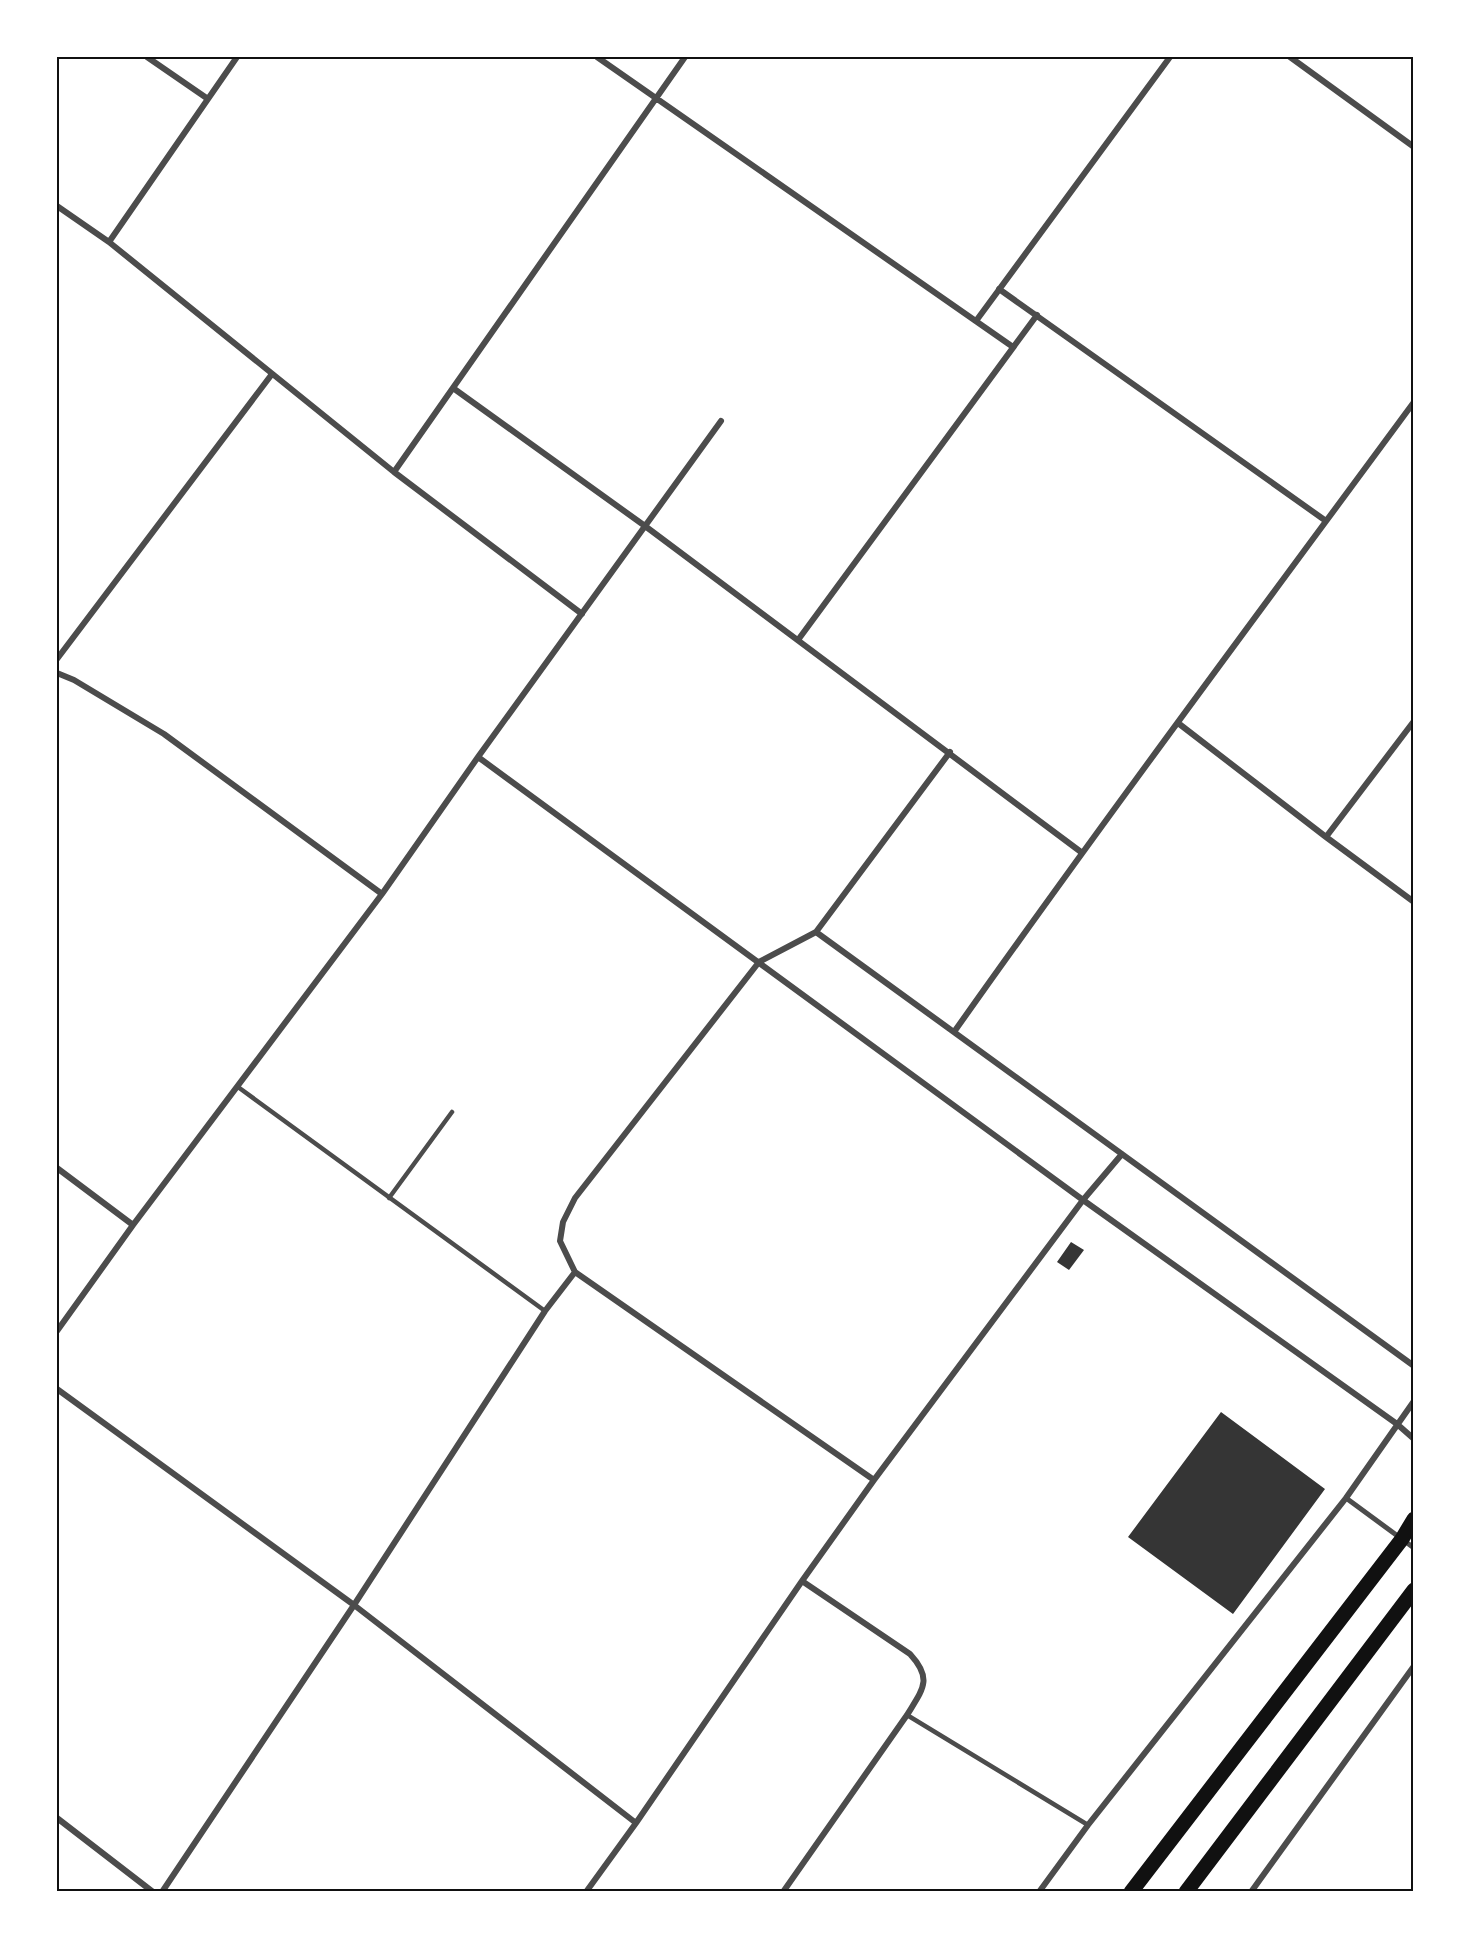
<svg xmlns="http://www.w3.org/2000/svg" width="1471" height="1949" viewBox="0 0 1471 1949" font-family="Helvetica,sans-serif">
	<rect width="100%" height="100%" fill="#fff"/>
	<path fill="#353535" d="M1071 1242 1084 1250 1069 1270 1057 1262Z
		M1221 1412 1325 1489 1233 1614 1128 1537Z"/>
	<g fill="none" stroke-linecap="round" stroke-linejoin="round">
		<path stroke="#4c4c4c" stroke-width="4.5" d="M238 1087 545 1311
			M389 1198 452 1112
			M907 1715 1088 1825"/>
		<path stroke="#4c4c4c" stroke-width="5" d="M1346 1498 1414 1548"/>
		<path stroke="#4c4c4c" stroke-width="6" d="M147 57 208 99
			M597 57 1013 347
			M1290 57 1414 147
			M57 206 109 242 394 472 582 614
			M109 242 237 57
			M999 289 1326 521
			M976 321 1170 57
			M453 388 645 526 1081 852
			M394 472 685 57
			M798 640 1037 315
			M57 659 272 374
			M57 673 74 680 164 734 382 894
			M1178 723 1326 837 1414 902
			M478 757 1083 1200 1397 1424 1414 1439
			M1326 837 1414 721
			M816 932 1414 1366
			M954 1032C1104 820 1260 611 1414 402
			M57 1168 133 1225
			M57 1331 133 1225 382 894 478 757 721 421
			M57 1389 354 1605 636 1823
			M874 1480 575 1272 560 1241 563 1222 575 1198 759 962 816 932 950 752
			M57 1818 153 1892
			M162 1892 354 1605 545 1311 575 1272
			M586 1892 636 1823 802 1581 874 1480 1083 1200 1122 1154
			M783 1892 907 1715C923 1689 933 1679 910 1654L802 1581
			M1039 1892 1088 1825 1346 1498 1414 1401
			M1251 1892 1414 1666"/>
		<path stroke="#111" stroke-width="15" d="M1131 1892 1402 1539 1414 1519
			M1186 1892 1414 1590"/>
	</g>
	<rect width="1471" height="1949" fill="none" stroke="#ffffff" stroke-width="117"/>
	<rect x="58" y="58" width="1354" height="1832" fill="none" stroke="#111" stroke-width="2"/>
</svg>
